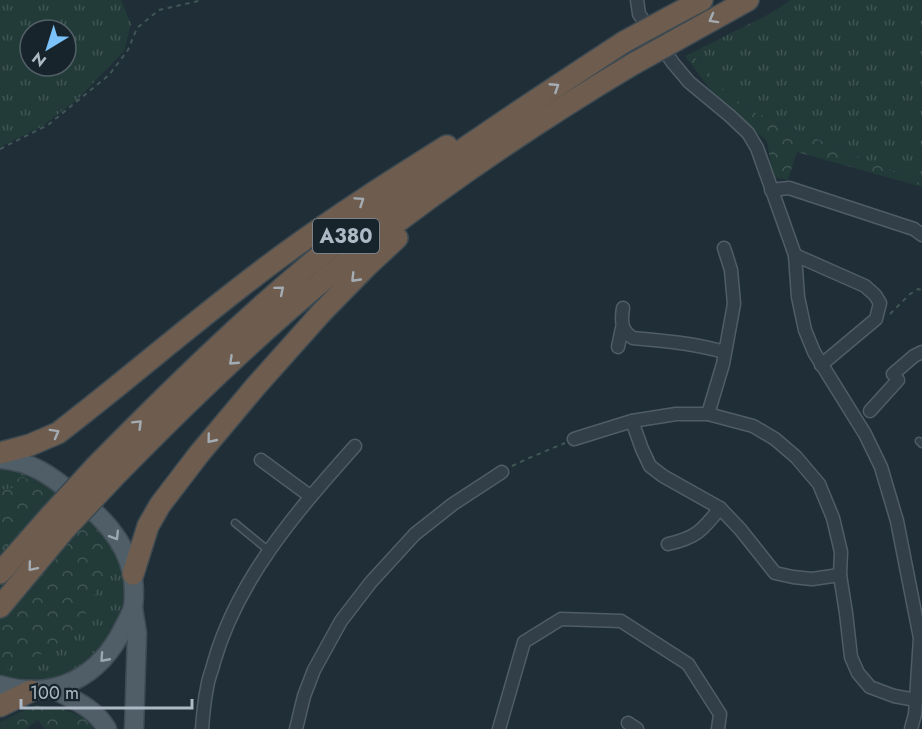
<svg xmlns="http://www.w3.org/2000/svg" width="922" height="729" font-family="Jost,sans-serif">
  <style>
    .grass { fill: url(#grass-tufts); fill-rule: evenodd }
    .forest { fill: url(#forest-crowns) }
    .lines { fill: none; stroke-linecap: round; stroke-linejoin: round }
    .lane-casing { stroke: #505d66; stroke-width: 9 }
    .street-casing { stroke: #505d66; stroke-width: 15 }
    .primary-casing { stroke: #3f4b54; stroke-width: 21 }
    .highway-casing { stroke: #3d4a52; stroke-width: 24 }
    .path { stroke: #415756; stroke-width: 2; stroke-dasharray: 4.5 4.5; stroke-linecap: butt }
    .lane { stroke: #333f48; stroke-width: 6 }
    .street { stroke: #333f48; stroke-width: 12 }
    .primary { stroke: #505e68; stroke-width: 18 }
    .highway { stroke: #6e5d4f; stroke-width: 21 }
    .highway-bridge-casing { stroke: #3d4a52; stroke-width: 24; stroke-linecap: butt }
    .highway-bridge { stroke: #6e5d4f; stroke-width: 21 }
    .oneway { stroke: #a4acb3 }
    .oneway2 { stroke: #9aa8b2 }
    .labels { text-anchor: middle; stroke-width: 4.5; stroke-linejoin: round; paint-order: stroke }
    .shield { fill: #18242c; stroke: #808d97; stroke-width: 1.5 }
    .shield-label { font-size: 20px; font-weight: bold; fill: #adbac5 }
  </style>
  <defs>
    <pattern id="grass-tufts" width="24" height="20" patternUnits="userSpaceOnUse" patternTransform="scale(1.5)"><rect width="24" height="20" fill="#223b38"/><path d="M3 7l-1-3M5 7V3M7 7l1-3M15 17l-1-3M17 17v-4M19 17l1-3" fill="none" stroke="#3f5553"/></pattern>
    <pattern id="forest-crowns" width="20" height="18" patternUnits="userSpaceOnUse" patternTransform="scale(1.5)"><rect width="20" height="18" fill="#223b38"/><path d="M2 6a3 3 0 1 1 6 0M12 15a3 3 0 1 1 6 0" fill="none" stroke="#3f5553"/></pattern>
  </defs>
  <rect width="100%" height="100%" fill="#1f2e37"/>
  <g class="grass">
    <path d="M0,0H121L131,24L124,51L78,99L41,127L0,147ZM30,30H66V66H30Z"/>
    <polygon points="791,0 922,0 922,184 749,110 723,89 691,53 771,13"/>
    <polygon points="0,466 37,476 91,517 116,550 125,580 125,592 119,621 102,651 67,676 37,683 0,677"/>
  </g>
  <g class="forest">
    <polygon points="691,53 723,89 749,110 922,184 922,187 797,152 788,180 773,177 767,141 718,100 685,56"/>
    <path d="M23,477L33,482L36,480L53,489L57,493L39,513L35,514L0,553V490C5,489 10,489 14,487C15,481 17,478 23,477Z"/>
    <path d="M86,523L103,536L108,543L103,558L107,568V576L99,580V585L81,623L75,631L61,640L54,647L42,654L34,656L29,661C11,661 12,665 2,678L0,677V624L65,544Z"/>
    <path d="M35,705C55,708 82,709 93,729H44L38,720L26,729H0V722Z"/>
  </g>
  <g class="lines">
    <g class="lane-casing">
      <g id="lane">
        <polyline points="919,441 922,444"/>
        <polyline points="235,523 269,551"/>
      </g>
    </g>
    <g class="street-casing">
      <g id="street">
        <polyline points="637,0 639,14 673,63 689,82 730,116 748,133 757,148 795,255 798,297 805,330 814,352 865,434 881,467 897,521 920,638 915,714 911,729"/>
        <polyline points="771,190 789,188 914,229 922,235"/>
        <polyline points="795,255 865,286 875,295 880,303 876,319 821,365"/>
        <path d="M623,308C621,321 621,331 633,338C664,341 694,343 724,352"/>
        <polyline points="618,347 622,328"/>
        <polyline points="870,411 898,380 893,374 914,356 922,352"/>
        <polyline points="708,414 723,364 734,304 731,270 724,248"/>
        <polyline points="632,421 642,449 650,466 663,476 720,508 740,529 775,573 793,577 812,579 840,575"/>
        <polyline points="574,439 632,421 676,414 708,414 753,426 775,439 796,457 819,484 833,518 841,552 840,575 846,613 851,657 858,673 870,687 894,696 916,700"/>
        <polyline points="261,460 310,496"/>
        <path d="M668,544C696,538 703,530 720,508"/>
        <polyline points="628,723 637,729"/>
        <path d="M202,729C203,715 204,702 207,688C208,679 212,671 214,662C238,578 298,510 355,446"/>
        <polyline points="296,729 304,696 314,670 341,621 371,582 415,534 453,504 502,472"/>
        <polyline points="499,729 524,642 561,619 621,621 688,664 720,714 718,729"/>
      </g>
    </g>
    <g class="primary-casing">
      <g id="primary">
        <path d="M0,459C32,462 49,474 73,494C99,514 125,539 132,573C134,581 135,603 132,610C130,616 127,621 124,627C100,677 55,701 0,685"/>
        <polyline points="133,608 137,633 134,729"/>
        <path d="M53,689C74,700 95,708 107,729"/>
      </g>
    </g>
    <g class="highway-casing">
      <g id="highway">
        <polyline points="670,17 702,0"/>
        <polyline points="678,39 748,0"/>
        <path d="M0,453L30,445L58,433C135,374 208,309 287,252C339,214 393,180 447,146"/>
        <path d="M97,465C170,391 245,317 326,251C421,175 523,108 624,42"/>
        <path d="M113,478C180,409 250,341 325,279C421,200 526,128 633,64"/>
        <polyline points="0,573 50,516"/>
        <polyline points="133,574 148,526 160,505 199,454 256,386 322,312 367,266 397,238"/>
        <polyline points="0,607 65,529"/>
        <polyline points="0,706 31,691"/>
      </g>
    </g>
    <g class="path">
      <polyline points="0,149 48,125 109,75 128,50 137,28 159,10 203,0"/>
      <polyline points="890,314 910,294 918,289 922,290"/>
      <polyline points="512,466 529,458 565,443"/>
    </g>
    <use href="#lane" class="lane"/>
    <use href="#street" class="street"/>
    <use href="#primary" class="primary"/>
    <use href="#highway" class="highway"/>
    <g class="highway-bridge-casing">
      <g id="highway-bridge">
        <polyline points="624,42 670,17"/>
        <polyline points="633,64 678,39"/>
        <polyline points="50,516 97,465"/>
        <polyline points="65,529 113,478"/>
      </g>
    </g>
    <use href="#highway-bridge" class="highway-bridge"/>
  </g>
  <defs><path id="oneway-chevron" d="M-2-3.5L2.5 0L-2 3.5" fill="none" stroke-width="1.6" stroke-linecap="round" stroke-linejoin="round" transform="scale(1.5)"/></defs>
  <g class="oneway">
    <use href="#oneway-chevron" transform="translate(713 19) rotate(151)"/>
    <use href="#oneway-chevron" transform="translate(555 87) rotate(-33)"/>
    <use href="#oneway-chevron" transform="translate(360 201) rotate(-34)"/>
    <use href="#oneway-chevron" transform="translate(355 278) rotate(134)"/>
    <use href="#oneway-chevron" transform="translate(280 290) rotate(-40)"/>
    <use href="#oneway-chevron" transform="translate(233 361) rotate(137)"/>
    <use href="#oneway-chevron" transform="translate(138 424) rotate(-45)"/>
    <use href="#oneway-chevron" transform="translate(55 433) rotate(-29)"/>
    <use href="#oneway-chevron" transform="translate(211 439) rotate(129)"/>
    <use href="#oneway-chevron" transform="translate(32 567) rotate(130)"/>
  </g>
  <g class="oneway2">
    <use href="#oneway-chevron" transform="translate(115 536) rotate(58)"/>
    <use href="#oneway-chevron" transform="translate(104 658) rotate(132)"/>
  </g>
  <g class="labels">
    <rect class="shield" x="313" y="219" width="66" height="34" rx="4.5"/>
    <g class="shield-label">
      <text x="346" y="243">A380</text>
    </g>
  </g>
  <g transform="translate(48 48) rotate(218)"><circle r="28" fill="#18242c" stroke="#546069" stroke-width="1.5"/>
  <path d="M0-4.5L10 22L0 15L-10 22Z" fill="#7cc2fb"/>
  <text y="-9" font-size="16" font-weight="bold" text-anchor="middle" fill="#adbac5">N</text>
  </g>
  <path d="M21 699v9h171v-9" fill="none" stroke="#adbac5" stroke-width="3"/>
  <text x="30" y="699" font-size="18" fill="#adbac5" stroke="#18242c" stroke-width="4.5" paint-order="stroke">100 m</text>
</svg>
